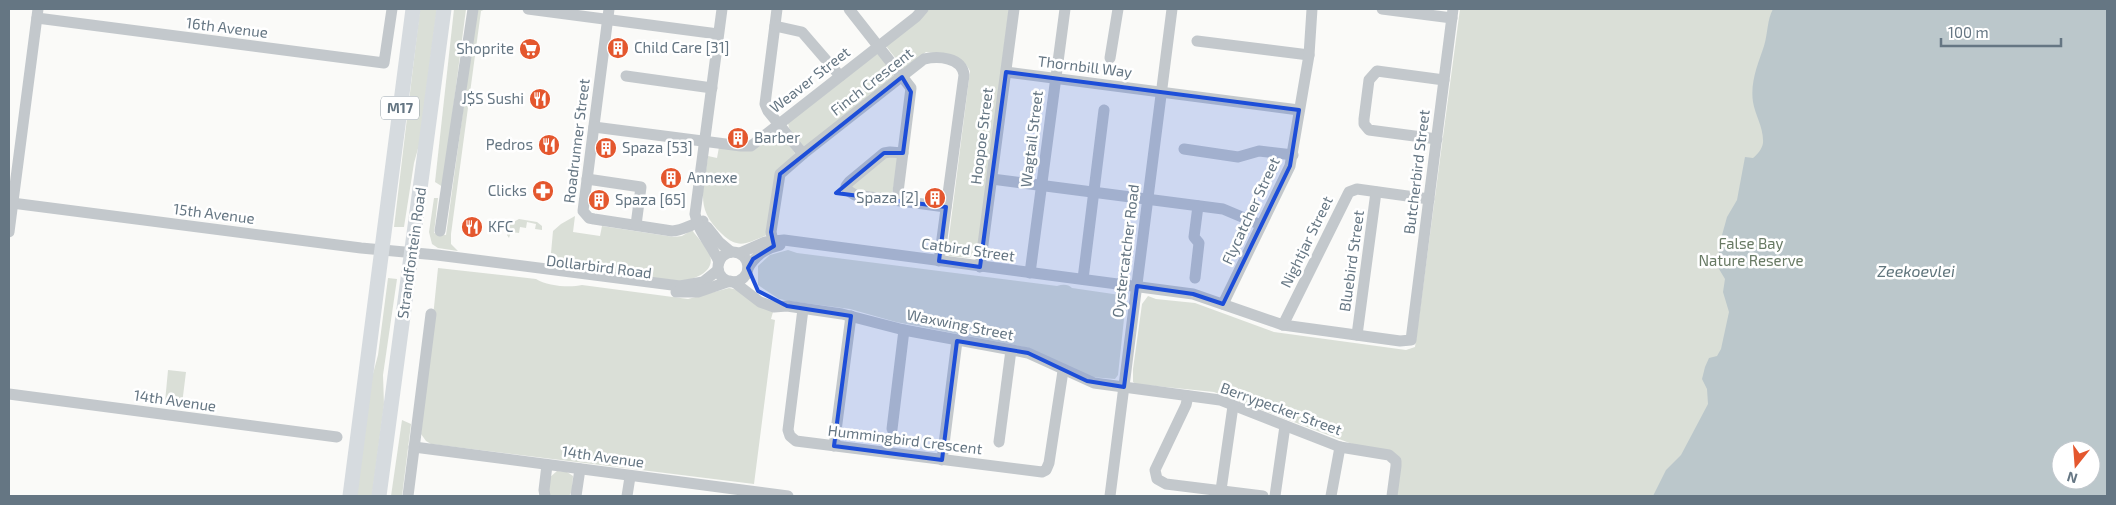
<svg xmlns="http://www.w3.org/2000/svg" width="2116" height="505" font-family="'Exo 2',sans-serif">
  <style>
    .green { fill: #dadfd7; fill-rule: evenodd }
    .water { fill: #bbc7cb; fill-rule: evenodd }
    .lines { fill: none; stroke-linecap: round; stroke-linejoin: round }
    .minor { stroke: #c3c8cc; stroke-width: 11 }
    .major { stroke: #d6dbdf; stroke-width: 15 }
    .marked { fill: #1d4ed8; fill-opacity: 0.2; stroke: #1d4ed8; stroke-width: 4; stroke-linejoin: round }
    .labels { text-anchor: middle; stroke-width: 5; stroke-linejoin: round; paint-order: stroke }
    .shield { fill: #fff; stroke: #939fa8; stroke-width: 1 }
    .shield-label { font-size: 14px; font-weight: bold; fill: #657683 }
    .street-label { font-size: 15px; fill: #657683; stroke: #fff }
    .poi-label { font-size: 15px; fill: #657683; stroke: #fff; text-anchor: start }
    .park-label { font-size: 15px; fill: #687a64; stroke: #fff }
    .water-label { font-size: 16px; font-style: italic; fill: #60757c; stroke: #fff }
  </style>
  <rect width="100%" height="100%" fill="#fafaf8"/>
  <g class="green">
    <polygon points="420,9 437,9 419,145 414,163 404,227 394,227"/>
    <polygon points="454,9 466,9 443,187 435,182"/>
    <polygon points="477,9 486,9 481,11 451,234 451,244 458,251 438,248 432,244 429,232 434,198 438,198 434,233 446,235"/>
    <path d="M927,9H1009L978,251L969,258L949,256L947,252L970,71C961,52 945,55 926,52L904,69L886,46Z"/>
    <path d="M1460,9H2107V496H1395L1400,462L1214,392L1136,384L1133,382V369L1142,304L1148,296L1156,299L1195,303L1274,332L1406,350L1415,347ZM2061,450H2091V480H2061Z"/>
    <polygon points="879,52 896,76 804,149 789,128 788,123"/>
    <path d="M776,132H780L795,153L794,157L776,171L767,235C747,243 739,250 722,234C694,208 704,190 708,156L717,158L719,147L748,151Z"/>
    <polygon points="894,155 899,159 892,194 852,190 851,185 887,156"/>
    <path d="M575,216L573,232L600,236L602,226L674,237L682,236L692,230C697,237 705,245 709,253C718,272 692,280 679,282L561,265L554,261L551,253L553,231L561,224Z"/>
    <polygon points="519,219 537,222 542,226 542,230 535,229 536,224 527,222 526,228 520,227 519,233 511,232 509,238 507,235 510,224"/>
    <path d="M788,250L797,253L1057,286C1063,284 1068,284 1072,288L1120,295L1123,293L1126,300L1118,375L1115,379L1091,377L1029,348L896,322L850,309L789,301L779,299L758,285V266L770,255Z"/>
    <path d="M438,268L536,279C547,286 570,288 582,285L688,299L729,288L738,290L773,312L771,319L775,320L754,484L431,444L426,441L421,434Z"/>
    <polygon points="388,278 397,279 383,375 384,405 372,496 356,496 370,385 378,355"/>
    <polygon points="168,370 186,372 182,404 165,402"/>
    <polygon points="402,420 411,424 402,496 391,496"/>
    <polygon points="557,471 567,472 573,476 572,491 569,496 550,496 548,492 549,478"/>
  </g>
  <path class="water" d="M1773,9H2107V496H1653L1666,470L1681,455L1708,404L1707,389L1702,379L1705,367L1709,358L1717,356L1721,349L1729,312L1723,292L1725,279L1719,269V246L1727,217L1737,200L1745,157L1753,158C1758,154 1762,149 1763,143C1764,128 1755,115 1753,102C1750,82 1758,64 1764,46C1768,33 1767,20 1773,9ZM2061,450H2091V480H2061Z"/>
  <g class="lines">
    <g class="minor">
      <polyline points="528,9 718,34"/>
      <path d="M609,9L583,211L589,218L594,219L672,231C682,231 692,224 703,221"/>
      <polyline points="777,9 765,104 768,111 803,154"/>
      <polyline points="849,9 911,88 897,200"/>
      <polyline points="1382,9 1452,18"/>
      <polyline points="37,18 384,63 392,9"/>
      <polyline points="775,26 802,32 840,76"/>
      <polyline points="1197,41 1309,55"/>
      <polyline points="1110,58 1118,9"/>
      <polyline points="1006,72 1299,110"/>
      <polyline points="626,76 712,88"/>
      <polyline points="594,127 741,146 751,146 916,17 923,9"/>
      <polyline points="1437,139 1369,130 1364,124 1364,119 1369,80 1377,71 1444,80"/>
      <polyline points="1184,149 1238,157 1259,151 1293,155"/>
      <polyline points="903,153 890,152 884,153 849,182 846,186 847,190 855,195 946,207"/>
      <polyline points="587,179 641,187 636,225"/>
      <polyline points="992,179 1223,209 1261,225"/>
      <polyline points="12,203 361,248 437,255 680,286 703,282 718,270"/>
      <polyline points="707,227 719,242 731,252"/>
      <polyline points="440,231 473,9"/>
      <polyline points="9,232 38,9"/>
      <path d="M774,246L771,232L780,174L803,154L924,59C938,56 962,57 964,75L939,261"/>
      <circle cx="733" cy="267" r="15"/>
      <polyline points="740,253 765,242 784,240 1193,294 1283,325 1400,341 1411,340 1453,9"/>
      <path d="M719,262C712,245 698,232 695,214L722,9"/>
      <polyline points="980,267 1014,9"/>
      <path d="M748,268C755,256 766,248 780,245"/>
      <polyline points="1030,273 1065,9"/>
      <polyline points="1195,278 1199,243 1194,237 1198,206"/>
      <polyline points="1083,279 1104,110"/>
      <polyline points="734,282 760,302 774,307 787,306 842,314 904,330 1028,353 1094,383 1220,400 1340,447 1389,455 1396,461 1396,466 1392,496"/>
      <polyline points="676,292 698,292 730,281"/>
      <polyline points="1223,304 1290,166 1309,55 1312,9"/>
      <polyline points="803,309 788,430 790,436 796,441 1042,472 1046,470 1049,463 1063,371"/>
      <polyline points="1283,325 1349,192 1357,189 1429,199"/>
      <polyline points="1357,335 1376,192"/>
      <polyline points="9,394 337,437"/>
      <polyline points="1188,396 1186,405 1155,470 1157,479 1166,484 1263,496"/>
      <polyline points="892,429 904,330"/>
      <polyline points="999,442 1011,350"/>
      <polyline points="834,446 851,316"/>
      <polyline points="414,447 788,496"/>
      <polyline points="942,460 957,341"/>
      <polyline points="1221,490 1233,406"/>
      <polyline points="408,496 431,314"/>
      <polyline points="545,496 544,490 547,465"/>
      <polyline points="576,496 580,469"/>
      <polyline points="627,496 630,477"/>
      <polyline points="1110,496 1172,9"/>
      <polyline points="1275,496 1285,426"/>
      <polyline points="1331,496 1340,447"/>
    </g>
    <g class="major">
      <polyline points="350,496 413,9"/>
      <polyline points="379,496 444,9"/>
    </g>
  </g>
  <path class="marked" d="M1006,72L1299,110L1290,166L1223,304L1193,294L1137,286L1124,387L1087,381L1028,353L957,341L942,460L834,446L851,316L787,306L758,291L748,268L753,259L774,246L771,232L780,174L902,77L911,92L903,153H884L836,193L946,207L939,261L980,267Z"/>
  <defs>
    <g id="building-disc" transform="scale(1.125)"><circle r="9.5" fill="#e4572e" stroke="#fff"/><path d="M-4-6H4V6H1V3H-1V6H-4ZM-2.5-4.3h1.7v1.8h-1.7ZM.8-4.3h1.7v1.8H.8ZM-2.5-1h1.7V.8h-1.7ZM.8-1h1.7V.8H.8Z" fill="#fff"/></g>
    <g id="supermarket-disc" transform="scale(1.125)"><circle r="9.5" fill="#e4572e" stroke="#fff"/><path d="M-6-5.5h2.5l.6 2H6L4.5 2H-2.5L-4.4-4H-6ZM-1.5 3.2a1.3 1.3 0 1 0 .1 0ZM3 3.2a1.3 1.3 0 1 0 .1 0Z" fill="#fff"/></g>
    <g id="restaurant-disc" transform="scale(1.125)"><circle r="9.5" fill="#e4572e" stroke="#fff"/><path d="M-5-6h1v4h1v-4h1v4h1v-4h1v5L-1.5 .5V6h-2V.5L-5-1ZM5-6V6H3V1.5H1.5Q1.5-4 5-6Z" fill="#fff"/></g>
    <g id="pharmacy-disc" transform="scale(1.125)"><circle r="9.5" fill="#e4572e" stroke="#fff"/><path d="M-2-6h4v4h4v4h-4v4h-4v-4h-4v-4h4Z" fill="#fff"/></g>
  </defs>
  <g fill-rule="evenodd">
    <use href="#building-disc" x="618" y="48"/>
    <use href="#supermarket-disc" x="530" y="49"/>
    <use href="#restaurant-disc" x="540" y="99"/>
    <use href="#building-disc" x="738" y="138"/>
    <use href="#restaurant-disc" x="549" y="145"/>
    <use href="#building-disc" x="606" y="148"/>
    <use href="#building-disc" x="671" y="178"/>
    <use href="#pharmacy-disc" x="543" y="191"/>
    <use href="#building-disc" x="935" y="198"/>
    <use href="#building-disc" x="599" y="200"/>
    <use href="#restaurant-disc" x="472" y="227"/>
  </g>
  <g class="labels">
    <rect class="shield" x="381" y="96.5" width="38" height="23" rx="4"/>
    <g class="shield-label">
      <text x="400" y="113">M17</text>
    </g>
    <g class="street-label">
      <text transform="translate(227 28) rotate(7)" y="5">16th Avenue</text>
      <text transform="translate(1085 67) rotate(7)" y="5">Thornbill Way</text>
      <text transform="translate(810 80) rotate(-38)" y="5">Weaver Street</text>
      <text transform="translate(872 82) rotate(-38)" y="5">Finch Crescent</text>
      <text transform="translate(982 136) rotate(-83)" y="5">Hoopoe Street</text>
      <text transform="translate(1032 139) rotate(-83)" y="5">Wagtail Street</text>
      <text transform="translate(577 141) rotate(-83)" y="5">Roadrunner Street</text>
      <text transform="translate(1417 172) rotate(-83)" y="5">Butcherbird Street</text>
      <text transform="translate(1251 211) rotate(-65)" y="5">Flycatcher Street</text>
      <text transform="translate(214 214) rotate(7)" y="5">15th Avenue</text>
      <text transform="translate(1307 242) rotate(-64)" y="5">Nightjar Street</text>
      <text transform="translate(968 250) rotate(8)" y="5">Catbird Street</text>
      <text transform="translate(1126 251) rotate(-83)" y="5">Oystercatcher Road</text>
      <text transform="translate(412 253) rotate(-82)" y="5">Strandfontein Road</text>
      <text transform="translate(1352 261) rotate(-82)" y="5">Bluebird Street</text>
      <text transform="translate(599 267) rotate(7)" y="5">Dollarbird Road</text>
      <text transform="translate(960 325) rotate(11)" y="5">Waxwing Street</text>
      <text transform="translate(175 401) rotate(8)" y="5">14th Avenue</text>
      <text transform="translate(1281 409) rotate(20)" y="5">Berrypecker Street</text>
      <text transform="translate(905 440) rotate(7)" y="5">Hummingbird Crescent</text>
      <text transform="translate(603 457) rotate(8)" y="5">14th Avenue</text>
    </g>
    <g class="poi-label">
      <text x="634" y="53">Child Care [31]</text>
      <text x="514" y="54" text-anchor="end">Shoprite</text>
      <text x="524" y="104" text-anchor="end">J$S Sushi</text>
      <text x="754" y="143">Barber</text>
      <text x="533" y="150" text-anchor="end">Pedros</text>
      <text x="622" y="153">Spaza [53]</text>
      <text x="687" y="183">Annexe</text>
      <text x="527" y="196" text-anchor="end">Clicks</text>
      <text x="919" y="203" text-anchor="end">Spaza [2]</text>
      <text x="615" y="205">Spaza [65]</text>
      <text x="488" y="232">KFC</text>
    </g>
    <g class="park-label">
      <text x="1751" y="249">False Bay<tspan x="1751" dy="17">Nature Reserve</tspan></text>
    </g>
    <g class="water-label">
      <text x="1916" y="277">Zeekoevlei</text>
    </g>
  </g>
  <rect width="2116" height="505" fill="none" stroke="#657683" stroke-width="20"/>
  <g transform="translate(2076 465) rotate(197)"><circle r="24" fill="#ffffff" stroke="#c1c8cd"/>
  <path d="M0-4L9 19L0 12L-9 19Z" fill="#e4572e"/>
  <text y="-8" font-size="14" font-weight="bold" text-anchor="middle" fill="#657683">N</text>
  </g>
  <path d="M1941 38v8h120v-8" fill="none" stroke="#657683" stroke-width="2.5"/>
  <text x="1948" y="38" font-size="15" fill="#657683" stroke="#ffffff" stroke-width="4" paint-order="stroke">100 m</text>
</svg>
